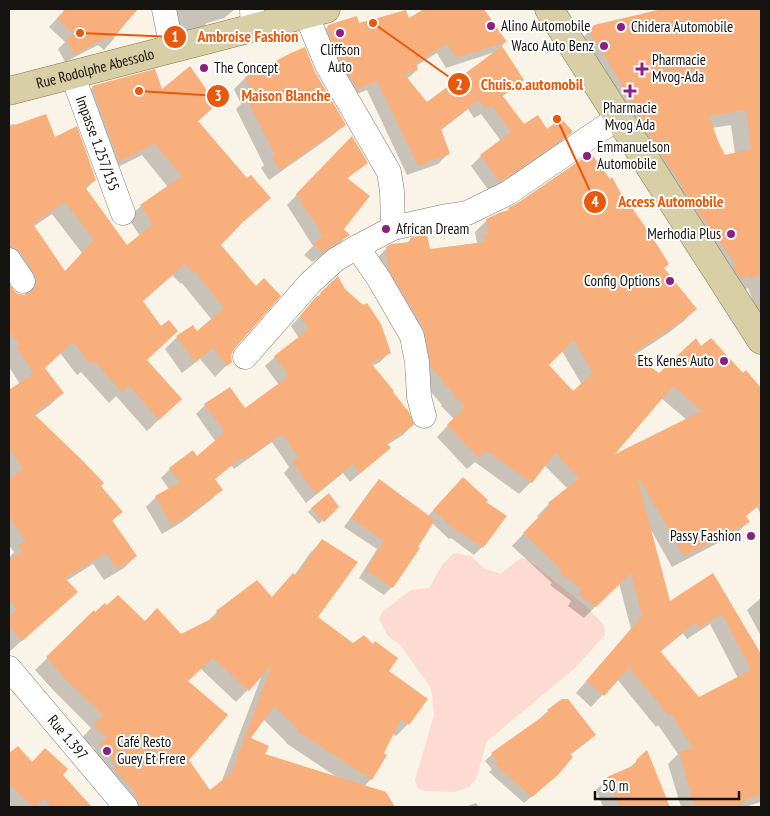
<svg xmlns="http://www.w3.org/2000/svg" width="770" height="816" font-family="'PT Sans Narrow',sans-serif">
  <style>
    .green { fill: #fddbd2 }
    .shadow { fill: #0003; fill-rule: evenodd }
    .building { fill: #f8af7b; fill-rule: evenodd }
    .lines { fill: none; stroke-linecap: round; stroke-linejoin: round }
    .minor-casing { stroke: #837c73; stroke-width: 25 }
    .major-casing { stroke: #83784a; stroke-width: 29 }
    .minor { stroke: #fff; stroke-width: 24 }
    .major { stroke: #d8cfa6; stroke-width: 28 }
    .poi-dot { fill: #8c1f83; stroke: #fff; stroke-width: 2 }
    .labels { text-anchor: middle; stroke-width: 4; stroke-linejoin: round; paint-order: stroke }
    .poi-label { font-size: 15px; fill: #15130f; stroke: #fff; text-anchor: start }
    .street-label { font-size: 15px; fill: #15130f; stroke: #fff }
    .leader { fill: none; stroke: #e8590c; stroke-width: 2 }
    .callout-dot { fill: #e8590c; stroke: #fff; stroke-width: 2 }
    .mark-label { font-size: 15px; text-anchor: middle; font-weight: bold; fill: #fff }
    .callout-label { font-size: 16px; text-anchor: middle; font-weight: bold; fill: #e8590c; stroke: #fff; stroke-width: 4; stroke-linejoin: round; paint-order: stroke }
  </style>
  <rect width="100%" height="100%" fill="#faf3e8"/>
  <polygon class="green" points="454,553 471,556 484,568 500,574 521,558 528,560 586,606 604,625 605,635 574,669 487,741 476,779 469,787 455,792 426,791 418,789 415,780 434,715 431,688 400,645 388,636 379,620 382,612 411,590 429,588 442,565"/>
  <g class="shadow">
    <polygon points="62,9 136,9 112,41 104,50 98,45 65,62 58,49 65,42 49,27 64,11"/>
    <polygon points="163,9 235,9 224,18 207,23 199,31 179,37"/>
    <path d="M426,9H483L505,42L501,47L522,80L512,90L501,97L524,126L547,131L571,132L561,142L489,191L471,166L481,156L501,141L481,114L474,118L468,109L440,131L448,154L438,164L407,175L367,90L346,98L318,37L328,26L408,20ZM495,52L427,104L407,79L417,70L416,66L437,53L446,68Z"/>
    <path d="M668,9H761V322L748,288L734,293L579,42L594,26ZM731,125L735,154L724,156L712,128Z"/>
    <polygon points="292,54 314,72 344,124 333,135 269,180 261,168 264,165 236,109 241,104 234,89 245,78"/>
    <path d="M93,87L162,92L214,106L197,122L232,232L220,245L234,347L230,355L231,361L215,377L200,359L182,373L165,349L177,337L192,327L196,333L212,320L182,283L181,284L172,275L142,302L146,360L168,411L147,431L116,396L109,403L81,372L77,375L60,353L44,368L62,393L50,405L35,416L99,486L121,512L111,522L136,556L124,568L104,580L93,564L66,581L76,592L64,604L9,652V558L14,552L9,545V481L11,480L9,477V392L20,384L9,367V287L17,295L25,296V294L23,286L9,265V125L15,124V126L54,139L95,180L85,190L126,246L140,236L128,218L141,206L168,187L142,155L106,173L80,99ZM52,214L82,253L65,273L33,227Z"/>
    <polygon points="352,138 366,162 347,179 342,230 348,235 338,245 312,262 304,255 313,246 287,205"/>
    <path d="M516,205L663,269L695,309L684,321L667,334L633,356L659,375L701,348L743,375L746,372L761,390V515L757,507L745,517L748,522L737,533L672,567L651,530L669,603L712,575L760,654L761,653V802L745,807H681L668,764L678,754L658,725L656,727L617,679L591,707L576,693L631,629L619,583L584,618L568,606L571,601L550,585L552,583L512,546L539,517L537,516L549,504L568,489L544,465L531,482L519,494L475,462L467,469L437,437L454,419L441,406L442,405L420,379L375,260L387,248L407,243L411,239L429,250L477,243L475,232L487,220L506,212ZM562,351L582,385L573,393L548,365ZM661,398L687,420L610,457ZM710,624L738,678L698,699L659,653L683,633L687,639Z"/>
    <polygon points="344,290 390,352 380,362 372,366 412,425 403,435 387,445 380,457 350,482 343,473 306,503 284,473 289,467 272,442 234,469 231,465 214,480 221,489 212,499 182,522 162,534 146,507 156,497 169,489 161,478 170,469 197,458 216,442 196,414 205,405 245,409 279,385 265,366 275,357 299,338 291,326 321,294"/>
    <polygon points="380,480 428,516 455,487 482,547 474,555 451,538 449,539 432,523 392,587 384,595 359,578 377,549 344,527 372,488"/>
    <polygon points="337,506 319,524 308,512 312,508"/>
    <path d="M322,541L316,618L387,671L408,724L396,736L392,733L382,753L386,755L371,779L364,787L386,793L394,807H122L87,757L95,749L82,738L91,728L55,692L35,670L94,612L144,623L181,635L206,623L217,612L257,582L271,598L294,576L310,553ZM201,669L236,702L262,675L221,783L210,791L187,760V681ZM263,719L286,742V743L338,778L264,755L249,739Z"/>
    <polygon points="761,598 761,636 747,610"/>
    <polygon points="548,711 594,735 587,742 570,755 535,794 524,803 489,772 492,769 485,761 492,754 542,719 541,717"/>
    <polygon points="17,747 32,763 61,775 90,807 9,807 9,755"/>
    <polygon points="647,752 669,807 603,807 596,790 608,778 628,769"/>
    <polygon points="476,803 479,807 465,807"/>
  </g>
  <g class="building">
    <polygon points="66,9 138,9 111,40 107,37 74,55 66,39 74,34 57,18"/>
    <polygon points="424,9 484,9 507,42 456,58 447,44 416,63 418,70 404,74 427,102 502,46 524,80 502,95 524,124 538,115 547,129 561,118 573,132 500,182 480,155 511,132 491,105 485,109 479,100 441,129 450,154 418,166 377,81 357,89 339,59 330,37 328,25 357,16 359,23 406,10 409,18"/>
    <path d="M662,9H761V274L750,279L748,275L741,279L733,268L736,264L695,208L682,188L683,187L658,149L605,56L591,36V30L594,25ZM746,110L751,149L725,155L718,141L709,116Z"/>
    <polygon points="305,47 315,72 346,125 280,170 271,156 275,154 246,97 252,94 245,77 291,53"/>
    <path d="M190,66L211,96L215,106L198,121L247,178L251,175L271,198L242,223L221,245L256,286L264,278L281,296L235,348L231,355L232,362L227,366L213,348L195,362L176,336L193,325L197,331L224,308L195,272L194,273L185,264L143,301L161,326L169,320L178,331L147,360L182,399L159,420L129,385L122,392L94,361L90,364L73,342L45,368L64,393L34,414L83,461L104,483L101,486L123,512L112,520L137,556L117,569L106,553L65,578L78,592L22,641L9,626V616L17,610L9,599V561L22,551L18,546L26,541L9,517V480L23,468L9,448V390L34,373L16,348L20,345L9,331V284L16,293L24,295L31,292L35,287L37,281L34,273L20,252L16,248L9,246V127L46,114L55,137L77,126L96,180L85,187L127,245L153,224L140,205L182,176L155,144L119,162L92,86L155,69L162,89ZM65,202L94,240L65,271L33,224Z"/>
    <polygon points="352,136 368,163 347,178 370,196 344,229 350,235 328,248 323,253 313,244 323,236 296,194"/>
    <path d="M591,153L610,179L612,177L629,208L631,206L656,243L669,264L664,268L697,309L680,322L632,354L659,373L696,338L701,346L711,338L743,373L746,370L761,388V503L746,516L750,522L684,556L640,480H638L670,601L713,573L761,654V795L744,800L745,803L731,807H695L679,752L693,748L671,714L669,716L629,668L604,696L586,681L642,616L631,573L596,607L578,594L582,589L560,573L562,570L523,533L550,505L548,503L579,478L555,453L532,483L487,451L479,458L447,425L465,406L452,394L453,393L431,367L424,329L389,270L386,247L391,244L411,242L410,238L427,234L430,249L485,242L483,235L488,234L486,219L501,212L509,210L508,208L516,204ZM574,340L593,373L573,391L549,365ZM673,386L702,411L615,454ZM722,614L751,670L699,697L660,651L695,623L699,628Z"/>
    <polygon points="338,276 345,289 363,305 367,303 381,324 391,353 371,363 394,391 393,392 409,412 414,425 387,443 391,448 360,473 353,464 316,494 292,462 299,457 282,434 244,460 242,457 215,479 223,490 193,512 172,525 155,496 180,482 169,468 193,450 197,456 225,432 204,404 230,387 245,408 289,376 274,356 309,329 300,316 315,298 321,294 320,293"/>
    <polygon points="463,477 488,500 486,502 507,516 483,548 459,531 458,532 433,510"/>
    <polygon points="379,479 435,520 418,547 420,548 393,588 366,570 384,541 351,518"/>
    <polygon points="329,493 339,507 324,522 311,508"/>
    <path d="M322,539L358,562L318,617L353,643L364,635L373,644L375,641L398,658L389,671L428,699L409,725L401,719L384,753L387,755L372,780L297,731L298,729L274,706L251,738L269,746L265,754L386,792L395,807H143L133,793L135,792L113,768L116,765L99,744L107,737L93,726L103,715L67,681L46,657L94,610L95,612L105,603L107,605L118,595L145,621L157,608L181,634L219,615L216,611L257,580L272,597L293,573L296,576ZM213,658L249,691L272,665L231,773L210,790L189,760L228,715L188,681Z"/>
    <polygon points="562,699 568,699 596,735 570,754 573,757 558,775 532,797 495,764 498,761 491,753 549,712 547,710"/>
    <polygon points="18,746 32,762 45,748 68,769 63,775 92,807 52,807 44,798 36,807 33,807 9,784 9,753"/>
    <polygon points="647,750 670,807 620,807 607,777 637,764 636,760"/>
  </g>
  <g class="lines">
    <g class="minor-casing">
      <g id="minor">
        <polyline points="164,9 172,49"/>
        <polyline points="252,9 253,28"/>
        <polyline points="306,14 327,65 389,172 392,191 393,228"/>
        <path id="s1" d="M72,74L123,213"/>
        <polyline points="357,247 379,279 412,336 417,362 419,397 424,416"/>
        <polyline points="9,260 23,281"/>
        <polyline points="245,357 310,283 335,260 357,247 393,228 447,216 467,213 508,193 619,117"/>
        <path id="s2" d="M9,668L126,807"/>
      </g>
    </g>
    <g class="major-casing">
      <g id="major">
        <polyline points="549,9 761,340"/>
        <path id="s3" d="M9,91L326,9"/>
      </g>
    </g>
    <use href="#minor" class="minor"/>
    <use href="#major" class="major"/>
  </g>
  <g class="poi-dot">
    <circle cx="491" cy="26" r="5"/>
    <circle cx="621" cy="27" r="5"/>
    <circle cx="340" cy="33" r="5"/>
    <circle cx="604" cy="46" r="5"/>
    <circle cx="204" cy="68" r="5"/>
    <path d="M639.5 61.5h5v5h5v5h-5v5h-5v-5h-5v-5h5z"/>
    <path d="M627.5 83.5h5v5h5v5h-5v5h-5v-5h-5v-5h5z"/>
    <circle cx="587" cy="156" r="5"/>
    <circle cx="386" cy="229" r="5"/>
    <circle cx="731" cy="234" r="5"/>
    <circle cx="670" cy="281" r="5"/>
    <circle cx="724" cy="361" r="5"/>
    <circle cx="751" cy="536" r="5"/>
    <circle cx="107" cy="751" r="5"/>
  </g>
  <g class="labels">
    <g class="poi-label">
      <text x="501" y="31">Alino Automobile</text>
      <text x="631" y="32">Chidera Automobile</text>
      <text x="594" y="51" text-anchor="end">Waco Auto Benz</text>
      <text x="340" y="55" text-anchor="middle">Cliffson<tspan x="340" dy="17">Auto</tspan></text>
      <text x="652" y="65">Pharmacie<tspan x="652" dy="17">Mvog-Ada</tspan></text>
      <text x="214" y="73">The Concept</text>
      <text x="630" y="113" text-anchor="middle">Pharmacie<tspan x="630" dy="17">Mvog Ada</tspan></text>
      <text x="597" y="152">Emmanuelson<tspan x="597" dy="17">Automobile</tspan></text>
      <text x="396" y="234">African Dream</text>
      <text x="721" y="239" text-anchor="end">Merhodia Plus</text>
      <text x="660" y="286" text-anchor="end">Config Options</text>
      <text x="714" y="366" text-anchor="end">Ets Kenes Auto</text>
      <text x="741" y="541" text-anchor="end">Passy Fashion</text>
      <text x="117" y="747">Café Resto<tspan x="117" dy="17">Guey Et Frere</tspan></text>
    </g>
    <g class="street-label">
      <text dy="5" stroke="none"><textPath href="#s3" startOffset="89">Rue Rodolphe Abessolo</textPath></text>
      <text dy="5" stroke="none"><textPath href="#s1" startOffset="74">Impasse 1.257/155</textPath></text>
      <text dy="5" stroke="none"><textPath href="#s2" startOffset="91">Rue 1.397</textPath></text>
    </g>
  </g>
  <path class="leader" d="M80 33L175 37M373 23L459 84M139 91L218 96M557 119L595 202"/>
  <g class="callout-dot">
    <circle cx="80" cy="33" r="5"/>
    <circle cx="373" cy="23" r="5"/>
    <circle cx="139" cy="91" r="5"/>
    <circle cx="557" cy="119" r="5"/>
    <circle cx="175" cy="37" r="12"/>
    <circle cx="459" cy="84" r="12"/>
    <circle cx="218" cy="96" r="12"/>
    <circle cx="595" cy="202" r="12"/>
  </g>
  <g class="mark-label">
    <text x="175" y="42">1</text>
    <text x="459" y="90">2</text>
    <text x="218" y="101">3</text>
    <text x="595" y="207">4</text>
  </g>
  <g class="callout-label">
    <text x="248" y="42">Ambroise Fashion</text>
    <text x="532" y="90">Chuis.o.automobil</text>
    <text x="286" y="101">Maison Blanche</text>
    <text x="671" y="207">Access Automobile</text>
  </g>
  <rect width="770" height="816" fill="none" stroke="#15130f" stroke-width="20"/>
  <path d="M595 791v8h144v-8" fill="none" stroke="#15130f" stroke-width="2.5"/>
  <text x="602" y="791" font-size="15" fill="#15130f" stroke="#ffffff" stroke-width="4" paint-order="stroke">50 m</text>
</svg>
